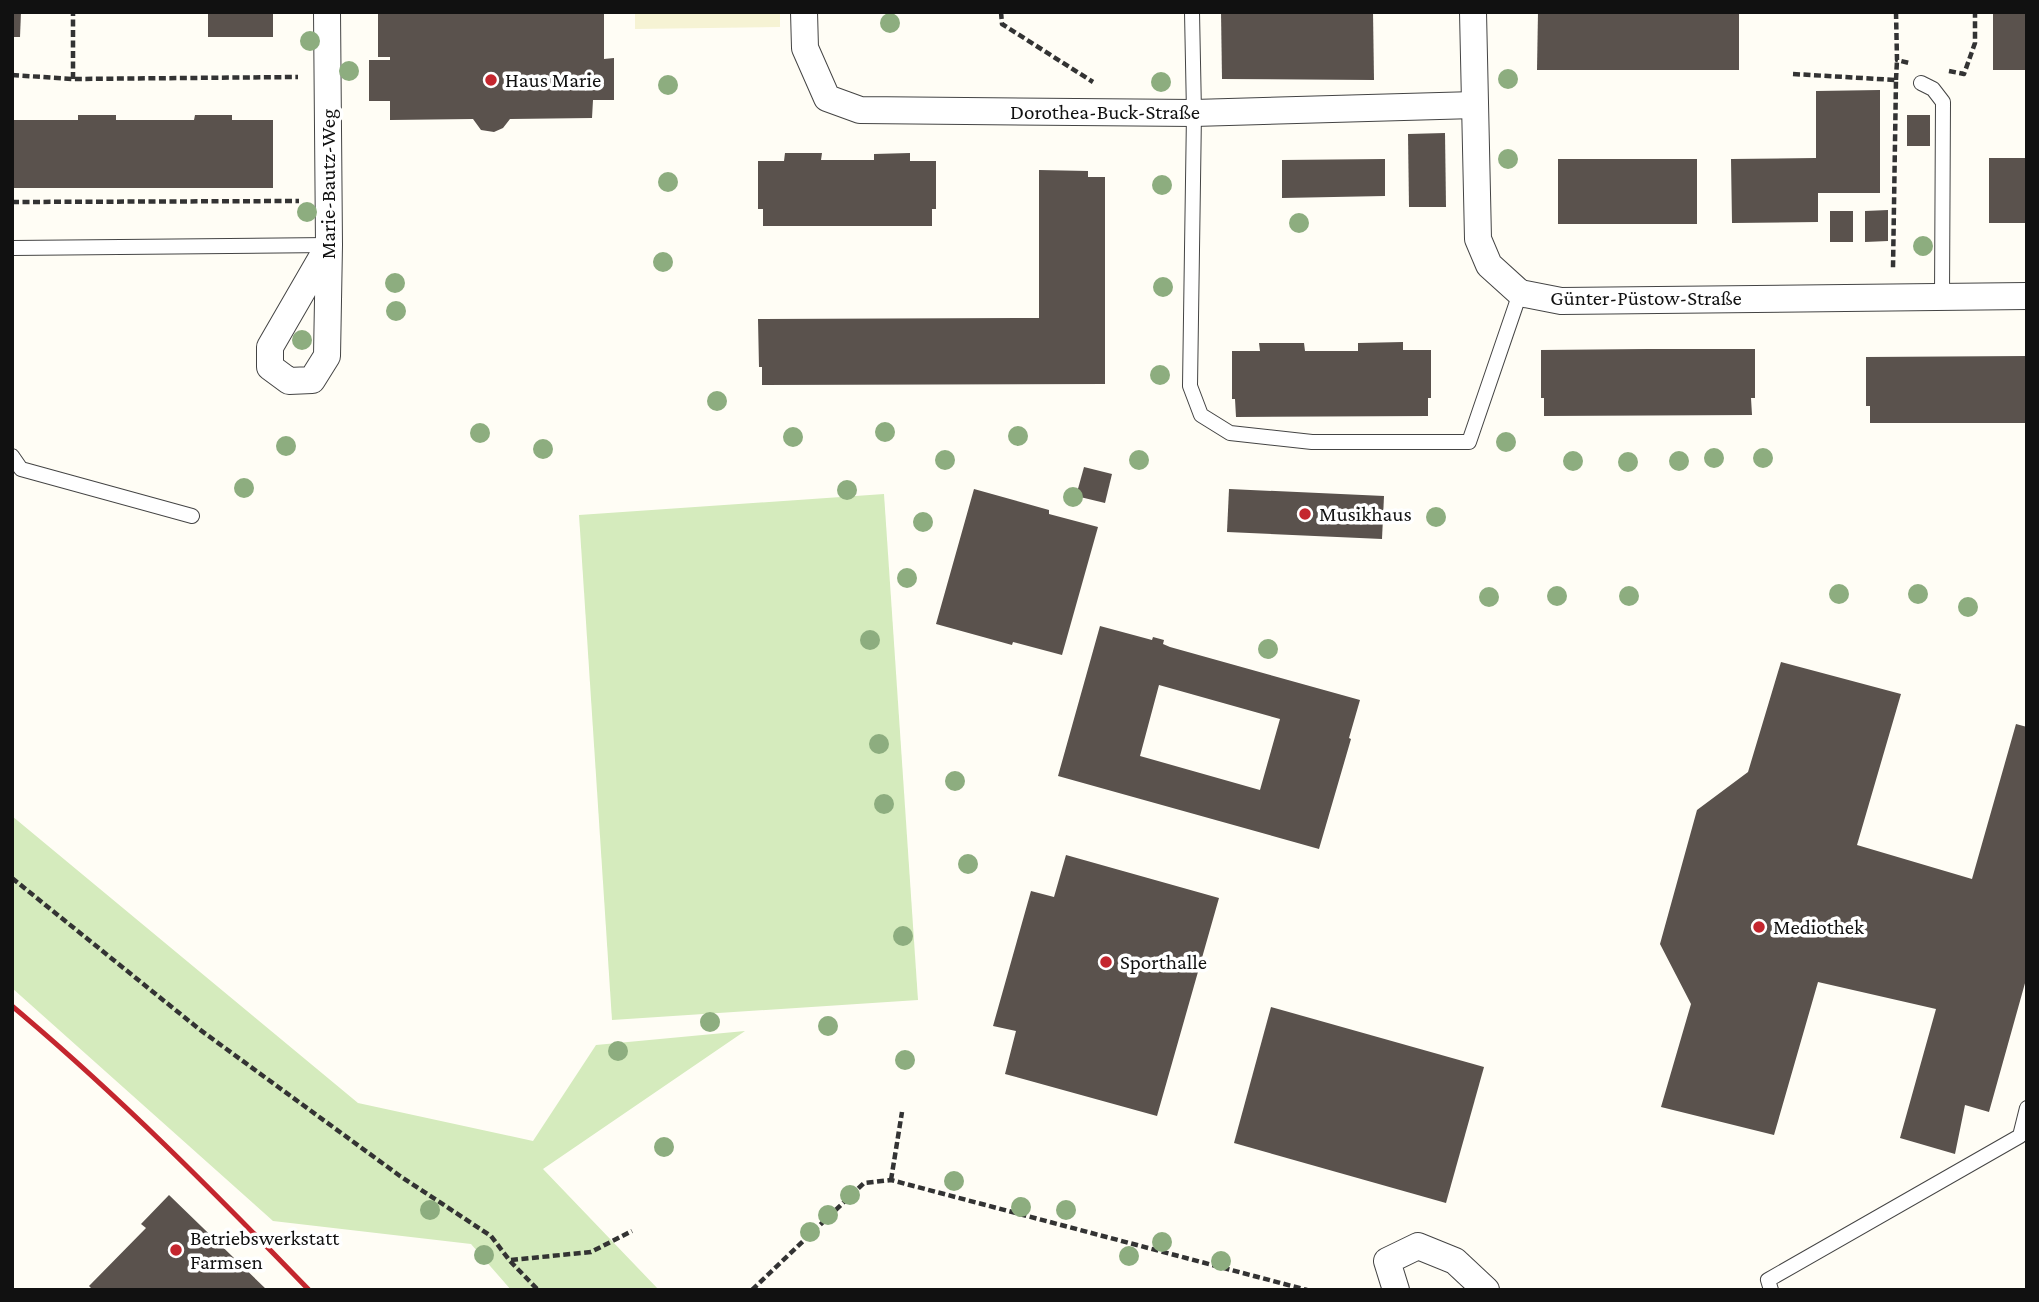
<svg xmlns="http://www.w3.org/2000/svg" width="2039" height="1302" font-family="'Crimson Pro',serif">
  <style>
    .farmland { fill: #f6f3d4 }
    .green { fill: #d5ebbd }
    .building { fill: #5a524d; fill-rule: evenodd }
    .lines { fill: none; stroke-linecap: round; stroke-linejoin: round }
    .service-casing { stroke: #444; stroke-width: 16 }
    .minor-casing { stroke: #444; stroke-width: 28 }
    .path { stroke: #333; stroke-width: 4.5; stroke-dasharray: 7 3.5; stroke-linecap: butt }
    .service { stroke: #fff; stroke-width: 14 }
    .minor { stroke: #fff; stroke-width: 26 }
    .rail { stroke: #c4262e; stroke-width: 5 }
    .tree { fill: #8dad7f }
    .poi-dot { fill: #c4262e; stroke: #fff; stroke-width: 2.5 }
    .labels { text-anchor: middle; stroke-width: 7; stroke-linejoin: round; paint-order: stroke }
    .poi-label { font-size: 21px; fill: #111; stroke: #fff; text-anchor: start }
    .street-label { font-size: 21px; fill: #111; stroke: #fff }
  </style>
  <rect width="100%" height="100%" fill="#fffdf5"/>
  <polygon class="farmland" points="635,12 780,12 780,27 635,29"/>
  <g class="green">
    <polygon points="884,494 918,1000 612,1020 579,515"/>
    <polygon points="12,816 358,1103 533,1141 596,1045 745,1031 543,1169 659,1290 511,1290 471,1244 273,1221 12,988"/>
  </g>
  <g class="building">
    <polygon points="12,12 21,12 20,37 12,37"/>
    <rect x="208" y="12" width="65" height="25"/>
    <polygon points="378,12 604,12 604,59 614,58 614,100 593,100 592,118 510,119 503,128 494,132 481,130 473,119 390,120 390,101 369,101 369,60 390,60 390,57 378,57"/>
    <polygon points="1221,12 1373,12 1374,80 1222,79"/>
    <polygon points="1538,12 1739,12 1739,70 1537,70"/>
    <rect x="1993" y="12" width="34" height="58"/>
    <polygon points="1880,90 1880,193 1818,193 1818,222 1732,223 1731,159 1816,158 1816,91"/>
    <polygon points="78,115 116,115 116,120 194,120 195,115 232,115 232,120 273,120 273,188 12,188 12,120 78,120"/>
    <rect x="1907" y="115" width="23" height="31"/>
    <polygon points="1445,133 1446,207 1409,207 1408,134"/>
    <polygon points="785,153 822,153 821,160 874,160 874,154 910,153 910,161 936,161 936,209 932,209 932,226 763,226 763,209 758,209 758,161 784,161"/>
    <rect x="1989" y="158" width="38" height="65"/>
    <polygon points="1385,159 1385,196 1282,198 1282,160"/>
    <rect x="1558" y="159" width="139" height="65"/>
    <polygon points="1039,170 1088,171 1088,177 1105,177 1105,384 762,385 762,367 759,367 758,319 1039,318"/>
    <polygon points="1888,210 1888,241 1865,242 1865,211"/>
    <rect x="1830" y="211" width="23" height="31"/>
    <polygon points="1403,342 1403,350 1431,350 1431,398 1428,398 1428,416 1236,417 1235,399 1232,399 1232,351 1260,351 1259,343 1304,343 1305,351 1358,351 1358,343"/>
    <polygon points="1647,349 1755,349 1755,398 1751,398 1752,415 1544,416 1544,398 1541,398 1541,350"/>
    <polygon points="2027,356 2027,423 1870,423 1870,406 1866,406 1866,357"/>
    <polygon points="1084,467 1112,474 1105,503 1076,496"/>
    <polygon points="974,489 1049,510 1049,514 1098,527 1062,655 1013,642 1012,645 936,624"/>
    <polygon points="1229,489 1384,496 1382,539 1227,532"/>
    <path d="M1100,626L1152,640L1153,637L1164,640L1163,644L1170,647L1360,700L1349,738L1351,739L1319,849L1058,776ZM1159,685L1280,719L1260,790L1140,756Z"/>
    <polygon points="1781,662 1901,694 1857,845 1972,879 2016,724 2027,727 2027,976 1989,1112 1965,1105 1955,1154 1900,1138 1936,1009 1818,982 1774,1135 1661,1107 1691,1004 1660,944 1697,810 1748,772"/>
    <polygon points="1066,855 1219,898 1157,1116 1005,1074 1016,1031 993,1026 1031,891 1054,897"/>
    <polygon points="1271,1007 1484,1067 1446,1203 1234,1143"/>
    <polygon points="169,1195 267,1290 93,1290 89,1286 146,1228 141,1224"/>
  </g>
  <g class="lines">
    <g class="service-casing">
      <g id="service">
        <polyline points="1192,12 1194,113 1190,386 1201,415 1230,433 1312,442 1469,442 1520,293"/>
        <polyline points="1921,83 1933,89 1943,102 1942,296"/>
        <polyline points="12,248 329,245"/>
        <polyline points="12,456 21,469 192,516"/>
        <polyline points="1771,1290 1768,1280 2020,1136 2027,1108"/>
      </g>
    </g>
    <g class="minor-casing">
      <g id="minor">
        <polyline points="327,12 329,245 327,356 312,380 289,381 270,367 270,347 329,245"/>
        <polyline points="804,12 805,48 827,98 860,110 1194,113 1475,105"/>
        <polyline points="1473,12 1478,239 1489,265 1520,293 1561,301 2027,296"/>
        <polyline points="1396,1290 1387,1261 1418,1246 1455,1261 1486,1290"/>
      </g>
    </g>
    <g class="path">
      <polyline points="1001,12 1002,24 1093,82"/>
      <polyline points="1896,12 1897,60 1909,63"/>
      <polyline points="1949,71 1964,74 1975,43 1975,12"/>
      <polyline points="1793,74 1896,80 1893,268"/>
      <polyline points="12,75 73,79 298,77"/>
      <polyline points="73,79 73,12"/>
      <polyline points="1896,80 1897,60"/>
      <polyline points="12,202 299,201"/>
      <polyline points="12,878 199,1029 400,1176 491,1236 510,1261 538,1290"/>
      <polyline points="891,1180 902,1112"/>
      <polyline points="511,1260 591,1252 632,1231"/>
      <polyline points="752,1290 864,1183 891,1180 1307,1290"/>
    </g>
    <use href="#service" class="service"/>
    <use href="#minor" class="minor"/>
    <path class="rail" d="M12,1006C117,1094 214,1192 309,1290"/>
  </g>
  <g class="tree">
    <circle cx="890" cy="23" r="10"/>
    <circle cx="310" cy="41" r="10"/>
    <circle cx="349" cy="71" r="10"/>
    <circle cx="1508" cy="79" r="10"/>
    <circle cx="1161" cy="82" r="10"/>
    <circle cx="668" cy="85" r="10"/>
    <circle cx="1508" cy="159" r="10"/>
    <circle cx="668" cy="182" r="10"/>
    <circle cx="1162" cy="185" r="10"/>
    <circle cx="307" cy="212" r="10"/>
    <circle cx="1299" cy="223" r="10"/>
    <circle cx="1923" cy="246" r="10"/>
    <circle cx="663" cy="262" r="10"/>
    <circle cx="395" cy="283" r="10"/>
    <circle cx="1163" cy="287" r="10"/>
    <circle cx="396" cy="311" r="10"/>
    <circle cx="302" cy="340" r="10"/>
    <circle cx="1160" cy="375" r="10"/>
    <circle cx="717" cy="401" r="10"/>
    <circle cx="885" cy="432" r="10"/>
    <circle cx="480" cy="433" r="10"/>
    <circle cx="1018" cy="436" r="10"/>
    <circle cx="793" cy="437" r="10"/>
    <circle cx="1506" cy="442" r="10"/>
    <circle cx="286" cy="446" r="10"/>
    <circle cx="543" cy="449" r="10"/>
    <circle cx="1714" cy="458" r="10"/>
    <circle cx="1763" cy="458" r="10"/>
    <circle cx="945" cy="460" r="10"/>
    <circle cx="1139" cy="460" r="10"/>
    <circle cx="1573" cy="461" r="10"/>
    <circle cx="1679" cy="461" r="10"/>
    <circle cx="1628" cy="462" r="10"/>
    <circle cx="244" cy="488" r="10"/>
    <circle cx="847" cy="490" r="10"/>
    <circle cx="1073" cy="497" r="10"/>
    <circle cx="1436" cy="517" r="10"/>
    <circle cx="923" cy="522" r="10"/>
    <circle cx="907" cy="578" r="10"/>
    <circle cx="1839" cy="594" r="10"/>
    <circle cx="1918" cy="594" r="10"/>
    <circle cx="1557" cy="596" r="10"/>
    <circle cx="1629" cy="596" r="10"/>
    <circle cx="1489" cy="597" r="10"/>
    <circle cx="1968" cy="607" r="10"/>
    <circle cx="870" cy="640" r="10"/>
    <circle cx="1268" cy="649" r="10"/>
    <circle cx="879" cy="744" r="10"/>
    <circle cx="955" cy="781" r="10"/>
    <circle cx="884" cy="804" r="10"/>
    <circle cx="968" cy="864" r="10"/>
    <circle cx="903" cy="936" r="10"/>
    <circle cx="710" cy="1022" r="10"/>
    <circle cx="828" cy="1026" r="10"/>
    <circle cx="618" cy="1051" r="10"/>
    <circle cx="905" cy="1060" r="10"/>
    <circle cx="664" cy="1147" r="10"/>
    <circle cx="954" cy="1181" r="10"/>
    <circle cx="850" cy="1195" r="10"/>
    <circle cx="1021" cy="1207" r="10"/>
    <circle cx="430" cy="1210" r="10"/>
    <circle cx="1066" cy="1210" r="10"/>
    <circle cx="828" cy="1215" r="10"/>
    <circle cx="810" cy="1232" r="10"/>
    <circle cx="1162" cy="1242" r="10"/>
    <circle cx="484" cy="1255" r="10"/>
    <circle cx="1129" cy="1256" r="10"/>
    <circle cx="1221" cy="1261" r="10"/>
  </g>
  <g class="poi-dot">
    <circle cx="491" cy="80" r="7"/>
    <circle cx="1305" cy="514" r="7"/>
    <circle cx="1759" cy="927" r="7"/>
    <circle cx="1106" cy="962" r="7"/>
    <circle cx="176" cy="1250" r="7"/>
  </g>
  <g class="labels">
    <g class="poi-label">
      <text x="505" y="87">Haus Marie</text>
      <text x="1319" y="521">Musikhaus</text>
      <text x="1773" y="934">Mediothek</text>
      <text x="1120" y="969">Sporthalle</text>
      <text x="190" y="1245">Betriebswerkstatt<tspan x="190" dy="24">Farmsen</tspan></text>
    </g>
    <g class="street-label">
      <text x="1105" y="119">Dorothea-Buck-Straße</text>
      <text transform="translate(328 184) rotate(-90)" y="7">Marie-Bautz-Weg</text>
      <text x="1646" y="305">Günter-Püstow-Straße</text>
    </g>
  </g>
  <rect width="2039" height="1302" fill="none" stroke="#111111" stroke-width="28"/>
</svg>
